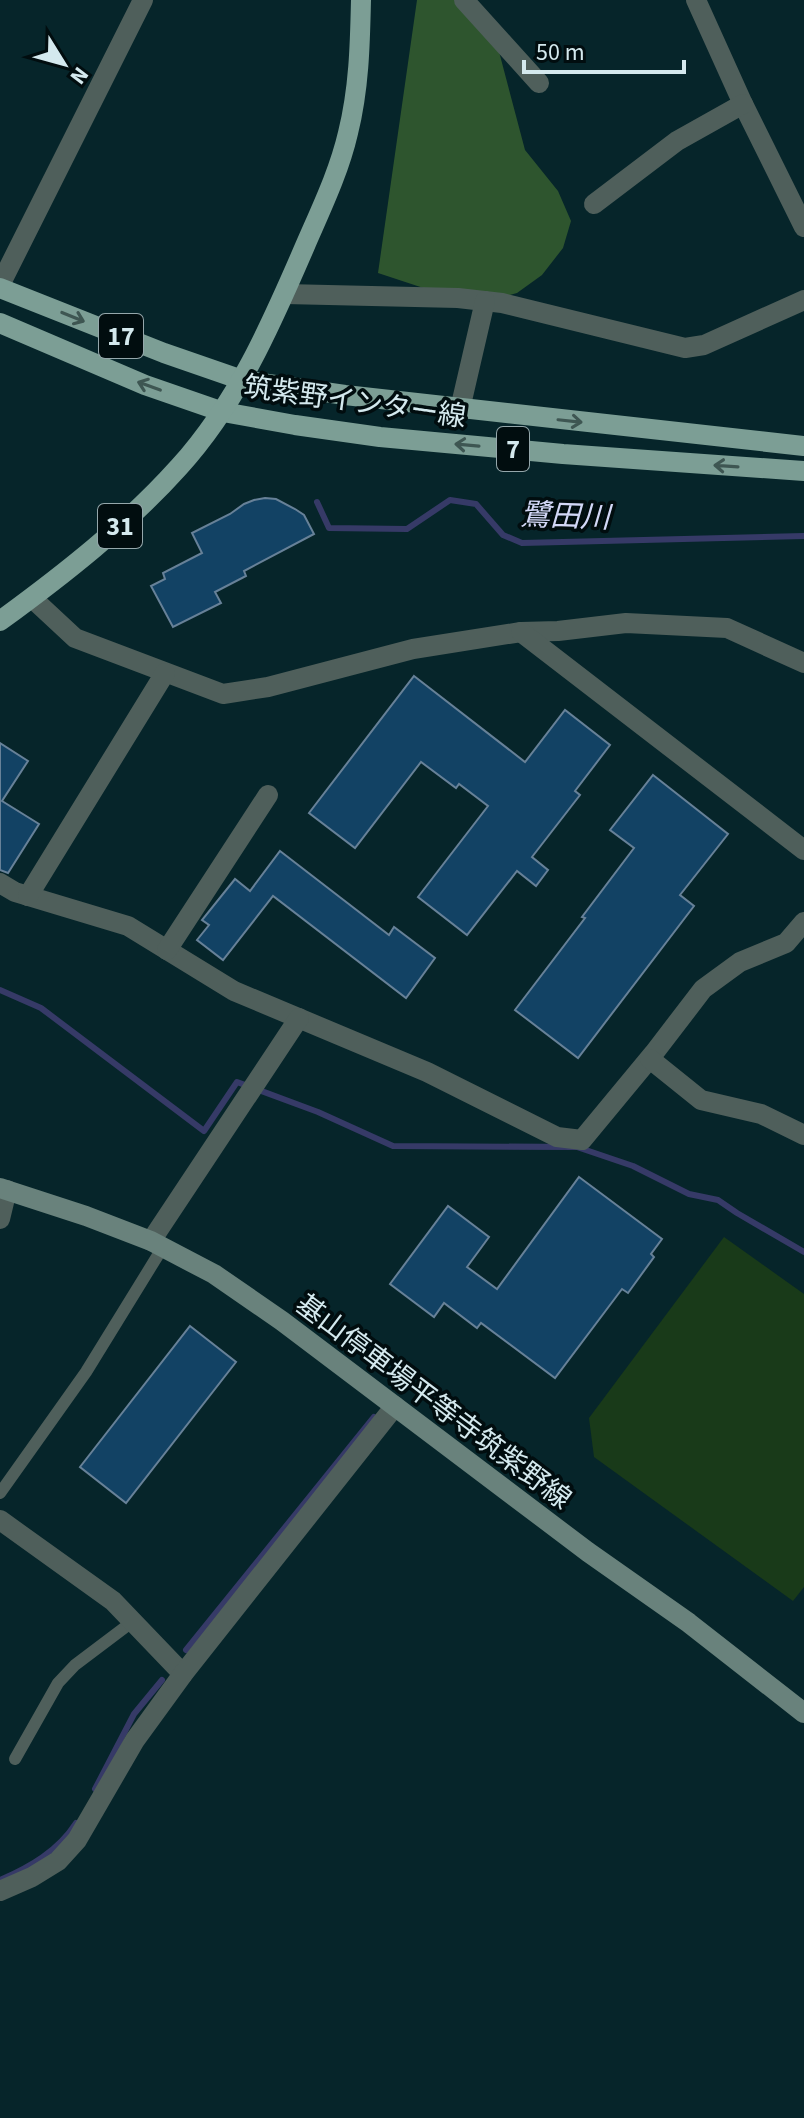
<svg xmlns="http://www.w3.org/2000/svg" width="804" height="2118" font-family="'Source Sans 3','Noto Sans JP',sans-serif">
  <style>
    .green { fill: #193a19 }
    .forest { fill: #2e552e }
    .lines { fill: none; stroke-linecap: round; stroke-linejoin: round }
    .stream { stroke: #363a67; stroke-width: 6 }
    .building { fill: #124264; stroke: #678198; stroke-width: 2 }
    .lane { stroke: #4f5f5b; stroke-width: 12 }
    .street { stroke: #4f5f5b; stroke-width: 20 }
    .secondary { stroke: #69827c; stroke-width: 20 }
    .primary { stroke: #7c9e95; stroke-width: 20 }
    .oneway { stroke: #3e5652 }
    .labels { text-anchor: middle; stroke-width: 7; stroke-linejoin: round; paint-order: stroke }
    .shield { fill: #010d0f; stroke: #95a7ab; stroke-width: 2 }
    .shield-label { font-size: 26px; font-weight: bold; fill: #d4e9ee }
    .street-label { font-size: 28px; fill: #d4e9ee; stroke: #010d0f }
    .water-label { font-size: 30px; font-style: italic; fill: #d3d8f7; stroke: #010d0f }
  </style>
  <rect width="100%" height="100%" fill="#06252a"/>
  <polygon class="green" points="724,1237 804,1294 804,1587 793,1601 594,1457 589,1418"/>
  <polygon class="forest" points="417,0 475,0 497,44 525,150 558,191 571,221 563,248 542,275 517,293 475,305 378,273"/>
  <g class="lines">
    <g class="stream">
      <polyline points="317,502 329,528 407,529 450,500 476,504 503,535 522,543 804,536"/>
      <polyline points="0,990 41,1008 204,1131 237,1082 318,1112 393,1146 577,1147 633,1166 689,1194 718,1200 737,1213 804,1252"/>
      <polyline points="186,1650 374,1417"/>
      <polyline points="95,1789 134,1714 162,1680"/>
      <path d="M0,1880C30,1867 58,1851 76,1823"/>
    </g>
  </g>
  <g class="building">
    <polygon points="265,498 276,499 295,509 304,515 314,534 244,571 246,576 215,592 221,603 173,627 151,586 165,579 163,573 202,553 192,533 230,514 244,504 254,500"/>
    <polygon points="414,676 525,762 565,710 610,745 575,791 580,795 532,857 548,870 536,886 517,871 467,935 418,897 488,806 459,784 456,788 421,762 355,848 309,813"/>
    <polygon points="0,743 28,761 2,801 39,824 8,873 0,870"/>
    <polygon points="653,775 728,834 680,895 694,906 578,1058 515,1010 585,918 582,917 634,848 610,830"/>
    <polygon points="280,851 389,935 394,927 435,958 406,998 273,896 223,960 197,940 209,925 202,920 235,879 250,891"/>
    <polygon points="579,1177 662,1239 651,1254 654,1257 628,1293 622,1289 555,1378 481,1323 477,1328 444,1303 434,1317 390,1284 448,1206 489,1237 467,1267 497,1289"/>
    <polygon points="190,1326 236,1362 126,1503 80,1467"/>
  </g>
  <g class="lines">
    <g class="lane">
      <polyline points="0,1493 86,1372 163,1247"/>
      <polyline points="15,1759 58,1683 75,1665 132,1622"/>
    </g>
    <g class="street">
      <polyline points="464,0 539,83"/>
      <polyline points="696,0 743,104 804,227"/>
      <polyline points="594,204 677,141 743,104"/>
      <polyline points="0,285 143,0"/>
      <polyline points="285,294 458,298 502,303 685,348 704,345 804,300"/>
      <polyline points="460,409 485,301"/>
      <polyline points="32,598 75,638 223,694 268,687 413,649 521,632 558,631 626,623 727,628 804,663"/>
      <polyline points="521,632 804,850"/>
      <polyline points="0,883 15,892 128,926 234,991 427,1072 557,1137 582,1140 654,1053 703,989 740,962 786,943 804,922"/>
      <polyline points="28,896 165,673"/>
      <polyline points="167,950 268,795"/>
      <polyline points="650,1059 701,1100 761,1114 804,1135"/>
      <polyline points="0,1219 7,1190"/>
      <polyline points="151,1241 299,1018"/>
      <polyline points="0,1520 113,1601 183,1674"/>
      <polyline points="0,1891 32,1877 58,1861 77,1840 135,1740 183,1674 395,1406"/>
    </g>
    <polyline class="secondary" points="0,1188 86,1216 151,1241 214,1274 282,1321 588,1552 689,1623 804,1713"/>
    <g class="primary">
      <polyline points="0,288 164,353 242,380 345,395 804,446"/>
      <polyline points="0,323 145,385 223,412 295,425 380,437 563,454 804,471"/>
      <path d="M0,621C63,575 127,525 179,467C237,403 271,325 305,246C321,209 339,172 348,133C359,89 360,45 361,0"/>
    </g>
  </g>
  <defs><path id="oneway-shaft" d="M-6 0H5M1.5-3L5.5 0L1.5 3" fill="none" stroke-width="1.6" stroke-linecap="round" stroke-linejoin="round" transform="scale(2)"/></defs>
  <g class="oneway">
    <use href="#oneway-shaft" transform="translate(73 317) rotate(22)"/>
    <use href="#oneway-shaft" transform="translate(149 386) rotate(-160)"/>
    <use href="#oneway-shaft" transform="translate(570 421) rotate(6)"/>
    <use href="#oneway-shaft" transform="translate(467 445) rotate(-175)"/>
    <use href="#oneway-shaft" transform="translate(726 466) rotate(-176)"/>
  </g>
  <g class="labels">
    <g class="shield">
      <rect x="99" y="314" width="44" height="44" rx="6"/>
      <rect x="497" y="427" width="32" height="44" rx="6"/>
      <rect x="98" y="504" width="44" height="44" rx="6"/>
    </g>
    <g class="shield-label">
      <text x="121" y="345">17</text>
      <text x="513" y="458">7</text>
      <text x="120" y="535">31</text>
    </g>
    <g class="street-label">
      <text transform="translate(355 401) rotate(8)" y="10">筑紫野インター線</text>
      <text transform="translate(434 1401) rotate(37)" y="10">基山停車場平等寺筑紫野線</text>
    </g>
    <g class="water-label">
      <text transform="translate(565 516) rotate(2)" y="10">鷺田川</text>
    </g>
  </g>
  <g transform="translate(64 64) rotate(127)" stroke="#010d0f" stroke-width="6" paint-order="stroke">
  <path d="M0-6L14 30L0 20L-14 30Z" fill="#d4e9ee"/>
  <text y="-12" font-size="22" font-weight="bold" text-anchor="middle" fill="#d4e9ee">N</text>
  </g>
  <path d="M524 60v12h160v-12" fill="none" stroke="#d4e9ee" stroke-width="4"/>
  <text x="536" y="60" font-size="24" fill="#d4e9ee" stroke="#010d0f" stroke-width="6" paint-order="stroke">50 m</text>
</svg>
